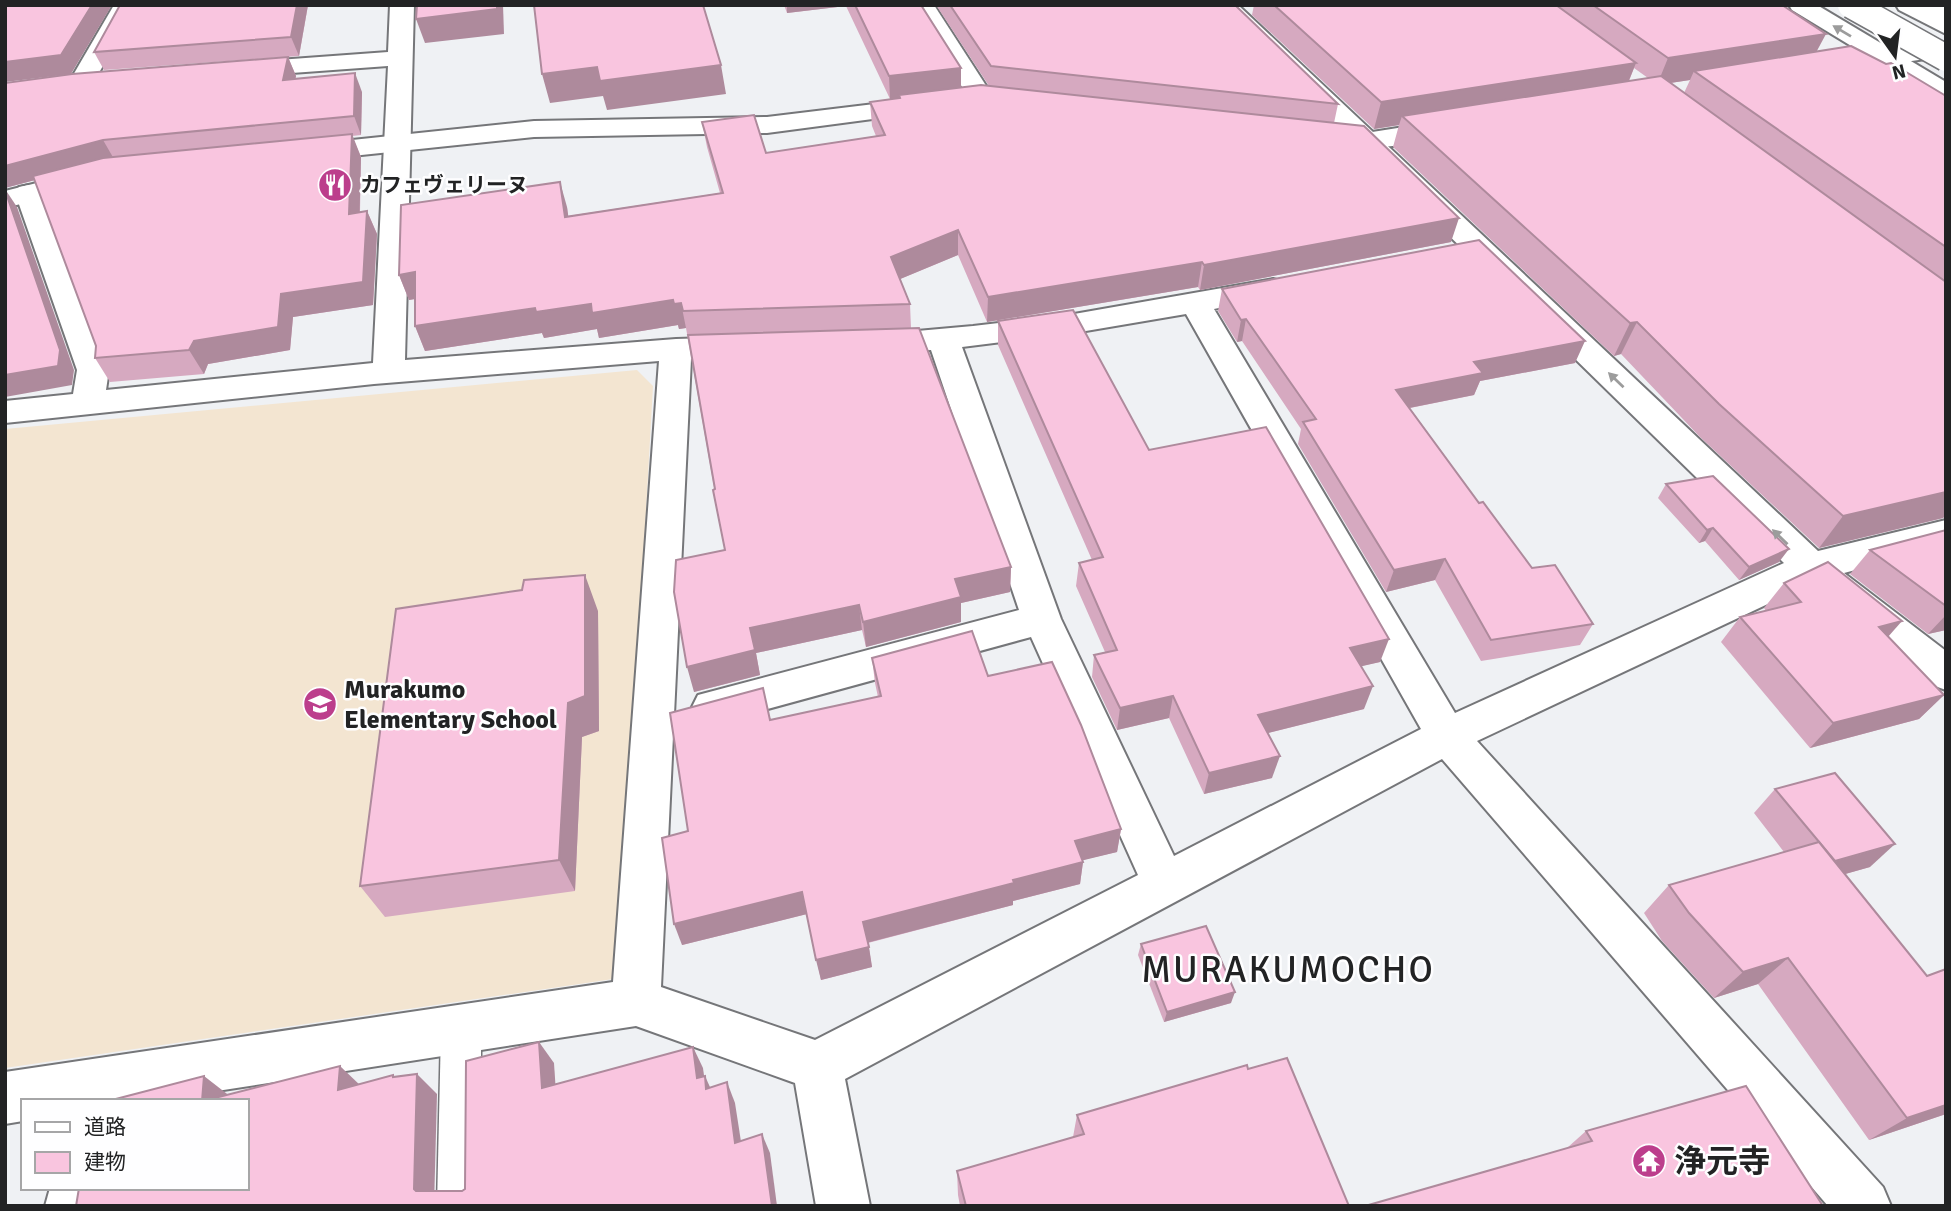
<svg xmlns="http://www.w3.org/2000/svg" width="1951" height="1211" font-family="Signika,'Noto Sans JP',sans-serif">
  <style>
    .education { fill: #f3e5d1 }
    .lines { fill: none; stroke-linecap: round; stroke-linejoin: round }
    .service-casing { stroke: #757679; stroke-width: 3 }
    .minor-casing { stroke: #757679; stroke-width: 4 }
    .tertiary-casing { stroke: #757679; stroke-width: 4 }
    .primary-casing { stroke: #757679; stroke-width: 4 }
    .motorway-casing { stroke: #757679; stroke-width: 4 }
    .service { fill: #fff; fill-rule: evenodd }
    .minor { fill: #fff; fill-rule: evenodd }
    .tertiary { fill: #fff; fill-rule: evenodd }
    .primary { fill: #fff; fill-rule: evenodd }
    .motorway { fill: #fff; fill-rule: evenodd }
    .motorway-bridge-casing { stroke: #757679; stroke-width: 29; stroke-linecap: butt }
    .motorway-bridge { stroke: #fff; stroke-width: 26 }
    .wall { fill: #d6a9c0; fill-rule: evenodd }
    .shaded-wall { fill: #ae8a9c }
    .building { fill: #f9c5df; stroke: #ae8a9c; stroke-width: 2 }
    .oneway { fill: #9c9c9c }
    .labels { text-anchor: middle; stroke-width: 5; stroke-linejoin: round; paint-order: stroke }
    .far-poi-label { font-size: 21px; font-weight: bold; fill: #222324; stroke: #fefeff; text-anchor: start }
    .poi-label { font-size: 26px; font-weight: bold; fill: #222324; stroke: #fefeff; text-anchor: start }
    .near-poi-label { font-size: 32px; font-weight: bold; fill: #222324; stroke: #fefeff; text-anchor: start }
    .near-quarter-label { font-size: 37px; letter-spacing: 2px; fill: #222324; stroke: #fefeff }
  </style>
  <rect width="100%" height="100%" fill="#eff1f4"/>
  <polygon class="education" points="637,370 653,386 620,978 5,1068 5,429"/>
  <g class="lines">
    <g class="service-casing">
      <polygon id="service" points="461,1010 475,1016 481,1030 481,1206 437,1206 441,1030 447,1016"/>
    </g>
    <g class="minor-casing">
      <g id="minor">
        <polygon points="114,5 137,5 91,87 82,90 73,87 69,82"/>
        <path d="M390,5H414L405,360L676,339L742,337L753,340L758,347L753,354L691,359L661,987L815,1040L1138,875L1031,637L713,724L698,719L692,707L698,695L1019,610L931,350L872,353L861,350L856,343L861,336L973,326L1074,314L1273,279L1284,282L1288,288L1284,294L1214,309L1455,713L1784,563L1213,5H1238L1818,551L1946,520V546L1844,573L1946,651V690L1932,685L1808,585L1477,741L1883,1187L1891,1206H1828L1442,759L845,1079L870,1206H816L795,1083L636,1026L152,1101H23V1121L5,1124V1072L613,982L659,361L374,384L5,423V401L73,394L77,370L15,193L19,187L29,185L39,187L43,193L109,370L106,390L373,363L388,66L238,77L229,75L226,70L229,65L238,63L388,52ZM1186,314L1421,729L1174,856L1061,619L962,347L1074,333Z"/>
        <polygon points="911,5 934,5 994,98 990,103 981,106 972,103"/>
        <polygon points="50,1188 104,1188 99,1206 45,1206"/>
      </g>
    </g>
    <g class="tertiary-casing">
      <g id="tertiary">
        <polygon points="1946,42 1946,56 1850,70 1841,68 1838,63 1841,58 1850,56"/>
        <polygon points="924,98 933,101 937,106 933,111 767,133 534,137 304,161 295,159 291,153 295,147 304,145 534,121 767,117"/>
        <path d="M1448,120L1457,122L1461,128L1457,134C1412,145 1361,154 1315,143L1311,137L1315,131L1324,129L1366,133Z"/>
        <polygon points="88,170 98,172 102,178 98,184 5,208 5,191"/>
      </g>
    </g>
    <g class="primary-casing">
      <g id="primary">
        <polygon points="1789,5 1817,5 1946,82 1946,101 1937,98 1792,10"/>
        <polygon points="1919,5 1946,5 1946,21 1922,10"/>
      </g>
    </g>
    <g class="motorway-casing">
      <polygon id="motorway" points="1896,5 1924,5 1946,17 1946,34 1899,10"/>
    </g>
    <use href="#service" class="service"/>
    <use href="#minor" class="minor"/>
    <use href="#tertiary" class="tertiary"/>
    <use href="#primary" class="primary"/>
    <use href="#motorway" class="motorway"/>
    <g class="motorway-bridge-casing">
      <polyline id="motorway-bridge" points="1851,5 1946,58"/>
    </g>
    <use href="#motorway-bridge" class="motorway-bridge"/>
  </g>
  <g class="wall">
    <polygon points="120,5 308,5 299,56 104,70 94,52"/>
    <polygon points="784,5 921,5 961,68 961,87 989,86 936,5 1235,5 1338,104 1334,123 1451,242 1200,290 1198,287 987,322 958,255 900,279 910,304 911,328 1011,567 1010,592 961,603 961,622 866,647 862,630 756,653 760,675 694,692 725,550 686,328 679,329 678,325 599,338 597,329 544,338 542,333 425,351 415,326 415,299 409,300 399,275 567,207 568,216 720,193 707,147 702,122 766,153 876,136 872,126 870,102 890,99 846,6 787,13"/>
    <path d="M1254,5H1782L1817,52L1946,96V515L1943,518L1819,548L1700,437L1621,354L1614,356L1393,147L1399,125L1374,129L1252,15ZM1634,68L1648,78L1629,81ZM1690,80L1684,93L1670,83Z"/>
    <polygon points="288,57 296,76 295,79 362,92 361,135 352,136 361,157 360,212 367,211 377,234 373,305 293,317 290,350 208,364 204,374 110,382 95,358 96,346 35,180 5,188 5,83"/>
    <polygon points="1222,289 1575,363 1480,381 1474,395 1410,408 1479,503 1532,568 1593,624 1580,645 1481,661 1435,580 1386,592 1298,444 1301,429 1242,341 1237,342 1218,311"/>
    <polygon points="998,321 1149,450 1380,662 1361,666 1364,709 1268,733 1272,778 1204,794 1169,718 1117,730 1092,677 1094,655 1105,652 1076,586 1079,563 1092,560 998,345"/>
    <polygon points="1666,484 1779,562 1739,580 1705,541 1699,543 1658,498"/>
    <polygon points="1946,530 1946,630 1928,634 1850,574 1870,550"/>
    <polygon points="1784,583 1888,636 1944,695 1919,719 1810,748 1721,642 1740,617 1766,611 1764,608"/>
    <polygon points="598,611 599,731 582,737 575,891 385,917 360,886"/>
    <polygon points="872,658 988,676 1121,829 1117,852 1082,860 1083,862 1080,884 1013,901 1013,905 868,943 872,967 821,980 807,914 682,945 688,831 878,697 875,683"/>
    <polygon points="1775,789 1870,867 1845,874 1927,976 1946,969 1946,1114 1869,1140 1758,984 1714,998 1662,941 1644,913 1669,885 1784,852 1754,813"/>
    <polygon points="1141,944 1231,1003 1164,1022 1138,955"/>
    <polygon points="1248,1069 1349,1206 960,1206 958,1195 957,1171 1073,1137 1077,1115"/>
    <polygon points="1586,1131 1823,1206 1567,1148"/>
  </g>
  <g class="shaded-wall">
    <polygon points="92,5 112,5 71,74 5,82 5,62"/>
    <polygon points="297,5 308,5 299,56 291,37"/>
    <polygon points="497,5 503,5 504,34 425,43 416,19"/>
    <polygon points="787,5 846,5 846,6 787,13"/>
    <polygon points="1826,34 1812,60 1694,71 1690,80 1657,85 1668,58"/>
    <polygon points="288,57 296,76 292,99 283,80"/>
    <polygon points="1636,63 1625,90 1402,116 1399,125 1374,129 1381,102"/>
    <polygon points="721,65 726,94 607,110 603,96 550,103 542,74 597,67"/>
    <polygon points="961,68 961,90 899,95 899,98 890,99 889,76"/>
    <polygon points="355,73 362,92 361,135 354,116"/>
    <polygon points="352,134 361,157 359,237 349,214"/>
    <polygon points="103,140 114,159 5,188 5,166"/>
    <polygon points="560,182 567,207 572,242 565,217"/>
    <polygon points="5,189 17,207 74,370 72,385 5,397"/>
    <polygon points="367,211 377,234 373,305 293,317 290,350 208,364 204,374 189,350 194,341 281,294"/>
    <polygon points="1459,218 1451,242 1200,290 1204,265"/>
    <polygon points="958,230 958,255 893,282 891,257"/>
    <polygon points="1202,262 1198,287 987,322 988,297"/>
    <polygon points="415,272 426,297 409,300 399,275"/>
    <polygon points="673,300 681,303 686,328 679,329 678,325 599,338 597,329 544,338 542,333 425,351 415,326 535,308 591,304"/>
    <polygon points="1246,319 1242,341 1237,342 1241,320"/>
    <polygon points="1637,322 1621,354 1614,356 1630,323"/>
    <polygon points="1585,341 1575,363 1480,381 1474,395 1389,412 1396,390 1474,362"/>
    <polygon points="1946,481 1946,515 1943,518 1819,548 1843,516"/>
    <polygon points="1713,528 1705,541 1699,543 1707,530"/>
    <polygon points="1789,549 1779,562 1739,580 1749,567"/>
    <polygon points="1445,559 1435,580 1386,592 1394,570"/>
    <polygon points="1011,567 1010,592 961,603 961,622 866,647 863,622 955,579"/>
    <polygon points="585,575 598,611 599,731 582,737 575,891 559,860 568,703"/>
    <polygon points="859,605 862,630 756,653 760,675 694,692 687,667 750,628"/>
    <polygon points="1946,615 1946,630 1928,634"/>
    <polygon points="1902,621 1880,646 1879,627"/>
    <polygon points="1389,639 1380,662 1341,671 1350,648"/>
    <polygon points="1373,686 1364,709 1252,737 1258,715"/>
    <polygon points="1944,695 1919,719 1810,748 1833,723"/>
    <polygon points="1173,696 1169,718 1117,730 1120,708"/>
    <polygon points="1280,756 1272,778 1204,794 1209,773"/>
    <polygon points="1121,829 1117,852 1072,863 1075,841"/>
    <polygon points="1895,844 1870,867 1810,884 1834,862"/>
    <polygon points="1083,862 1080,884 1013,901 1013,905 866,943 863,922 1013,880"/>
    <polygon points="802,892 807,914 682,945 674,924"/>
    <polygon points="869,947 872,967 821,980 816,960"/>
    <polygon points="1788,958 1758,984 1714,998 1743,972"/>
    <polygon points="1235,992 1231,1003 1164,1022 1167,1012"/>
    <polygon points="539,1042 554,1063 557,1108 542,1088"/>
    <polygon points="693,1047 703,1068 707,1098 697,1078"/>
    <polygon points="340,1066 362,1087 338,1090"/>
    <polygon points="417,1074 437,1094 434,1206 414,1189"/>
    <polygon points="204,1076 231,1097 202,1101"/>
    <polygon points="705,1076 714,1096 706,1089"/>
    <polygon points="727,1082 735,1103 744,1161 735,1143"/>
    <polygon points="1946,1105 1946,1114 1869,1140 1907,1118"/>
    <polygon points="762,1134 770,1153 777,1206 772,1206"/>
  </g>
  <g class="building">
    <polygon points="5,5 92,5 61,55 5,62"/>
    <polygon points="120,5 297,5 291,37 94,52"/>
    <polygon points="417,5 497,5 497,9 416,19"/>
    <polygon points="534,5 703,5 721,65 600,81 597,67 542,74"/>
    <polygon points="855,5 921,5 961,68 889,76"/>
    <polygon points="950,5 1235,5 1338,104 991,66"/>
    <polygon points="1274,5 1556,5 1636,63 1381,102"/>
    <polygon points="1593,5 1782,5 1826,34 1668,58"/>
    <polygon points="1851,46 1886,64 1891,63 1946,96 1946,247 1694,71"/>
    <polygon points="288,57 283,80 355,73 354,116 103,140 5,166 5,83 72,74"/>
    <polygon points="1661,76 1946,282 1946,492 1843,516 1719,404 1637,322 1630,323 1402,116"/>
    <polygon points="981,85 1364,126 1459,218 1204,265 1202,262 988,297 958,230 891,257 910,304 683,311 681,303 674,304 673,300 592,313 591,304 536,312 535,308 415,326 415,272 399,275 401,205 560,182 565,217 723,193 702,122 754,115 766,153 885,135 870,102 900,98 899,95"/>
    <polygon points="352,134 349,214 367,211 363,282 281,294 278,327 194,341 189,350 95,358 96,346 33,176 103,158"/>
    <polygon points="5,190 60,350 58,366 5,375"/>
    <polygon points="1479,240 1585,341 1474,362 1483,373 1396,390 1479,503 1483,502 1532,568 1555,565 1593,624 1491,640 1445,559 1394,570 1303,422 1316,419 1246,319 1241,320 1222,289"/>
    <polygon points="1073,310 1149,450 1266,427 1389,639 1350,648 1373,686 1258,715 1280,756 1209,773 1173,696 1120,708 1094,655 1117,650 1079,563 1103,557 998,321"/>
    <polygon points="919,328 1011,567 955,579 961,597 863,622 859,605 750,628 755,650 687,667 674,592 676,560 725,550 713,490 715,489 688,335"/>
    <polygon points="1713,476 1789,549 1749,567 1713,528 1707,530 1666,484"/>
    <polygon points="1946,530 1946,606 1870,550"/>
    <polygon points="1828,562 1902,621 1879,627 1944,695 1833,723 1740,617 1801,602 1784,583"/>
    <polygon points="585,575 585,696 568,703 559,860 360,886 396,609 522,590 524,580"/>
    <polygon points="972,631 988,676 1052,662 1081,725 1121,829 1075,841 1083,862 1013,880 1014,883 863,922 869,947 816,960 802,892 674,924 662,838 688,831 670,713 763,688 770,720 881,696 872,658"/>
    <polygon points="1835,773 1895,844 1835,861 1775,789"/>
    <polygon points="1819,842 1927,976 1946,969 1946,1105 1907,1118 1788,958 1743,972 1689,913 1669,885"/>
    <polygon points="1206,926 1235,992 1167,1012 1141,944"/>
    <polygon points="539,1042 542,1088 693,1047 697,1078 705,1076 706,1089 727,1082 735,1143 762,1134 772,1206 76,1206 79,1188 247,1188 247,1101 203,1101 340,1066 338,1090 393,1075 393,1077 417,1074 414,1189 416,1191 462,1191 465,1189 466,1061"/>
    <polygon points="1287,1058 1349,1206 966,1206 957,1171 1084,1134 1077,1115 1247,1065 1248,1069"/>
    <polygon points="204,1076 202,1101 108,1101"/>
    <polygon points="1746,1086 1823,1206 1365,1206 1592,1141 1586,1131"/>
  </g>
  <defs><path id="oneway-solid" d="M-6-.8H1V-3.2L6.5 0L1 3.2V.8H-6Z" transform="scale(1.75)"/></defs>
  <g class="oneway">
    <use href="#oneway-solid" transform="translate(1842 31) rotate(-149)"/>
    <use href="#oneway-solid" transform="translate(1616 380) rotate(-136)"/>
    <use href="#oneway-solid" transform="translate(1780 537) rotate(-136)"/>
  </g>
  <defs>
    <g id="restaurant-disc" transform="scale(1.75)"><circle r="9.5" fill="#bc3e8c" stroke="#fefeff"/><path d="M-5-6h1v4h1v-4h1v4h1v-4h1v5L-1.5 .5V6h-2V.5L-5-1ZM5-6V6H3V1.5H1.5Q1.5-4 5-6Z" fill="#fff"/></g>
    <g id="school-disc" transform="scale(1.75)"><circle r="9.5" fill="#bc3e8c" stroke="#fefeff"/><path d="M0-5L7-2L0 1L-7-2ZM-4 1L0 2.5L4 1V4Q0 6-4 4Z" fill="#fff"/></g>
    <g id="temple-disc" transform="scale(1.75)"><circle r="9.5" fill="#bc3e8c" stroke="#fefeff"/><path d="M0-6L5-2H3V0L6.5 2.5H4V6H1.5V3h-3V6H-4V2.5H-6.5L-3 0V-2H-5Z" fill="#fff"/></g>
  </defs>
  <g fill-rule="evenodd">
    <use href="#restaurant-disc" x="335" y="185"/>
    <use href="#school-disc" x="320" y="704"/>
    <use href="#temple-disc" x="1649" y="1161"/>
  </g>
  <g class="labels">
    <g class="far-poi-label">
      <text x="360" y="192">カフェヴェリーヌ</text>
    </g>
    <g class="poi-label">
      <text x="344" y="698">Murakumo<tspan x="344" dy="30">Elementary School</tspan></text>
    </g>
    <g class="near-poi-label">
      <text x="1674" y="1172">浄元寺</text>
    </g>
    <g class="near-quarter-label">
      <text x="1288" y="982">MURAKUMOCHO</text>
    </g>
  </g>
  <rect width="1951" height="1211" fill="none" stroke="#222324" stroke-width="14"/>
  <rect x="21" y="1099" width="228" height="91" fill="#fefeff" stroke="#a6a6a7" stroke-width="2"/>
  <rect x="35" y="1122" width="35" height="10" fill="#ffffff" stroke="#a6a6a7" stroke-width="2"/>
  <text x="84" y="1134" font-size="21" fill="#222324">道路</text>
  <rect x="35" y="1152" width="35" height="21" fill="#f9c5df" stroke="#a6a6a7" stroke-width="2"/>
  <text x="84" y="1169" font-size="21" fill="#222324">建物</text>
  <g transform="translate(1895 56) rotate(166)" stroke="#fefeff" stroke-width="5" paint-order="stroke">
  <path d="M0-5L12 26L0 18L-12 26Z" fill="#222324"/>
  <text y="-10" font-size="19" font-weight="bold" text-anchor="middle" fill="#222324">N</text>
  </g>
</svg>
